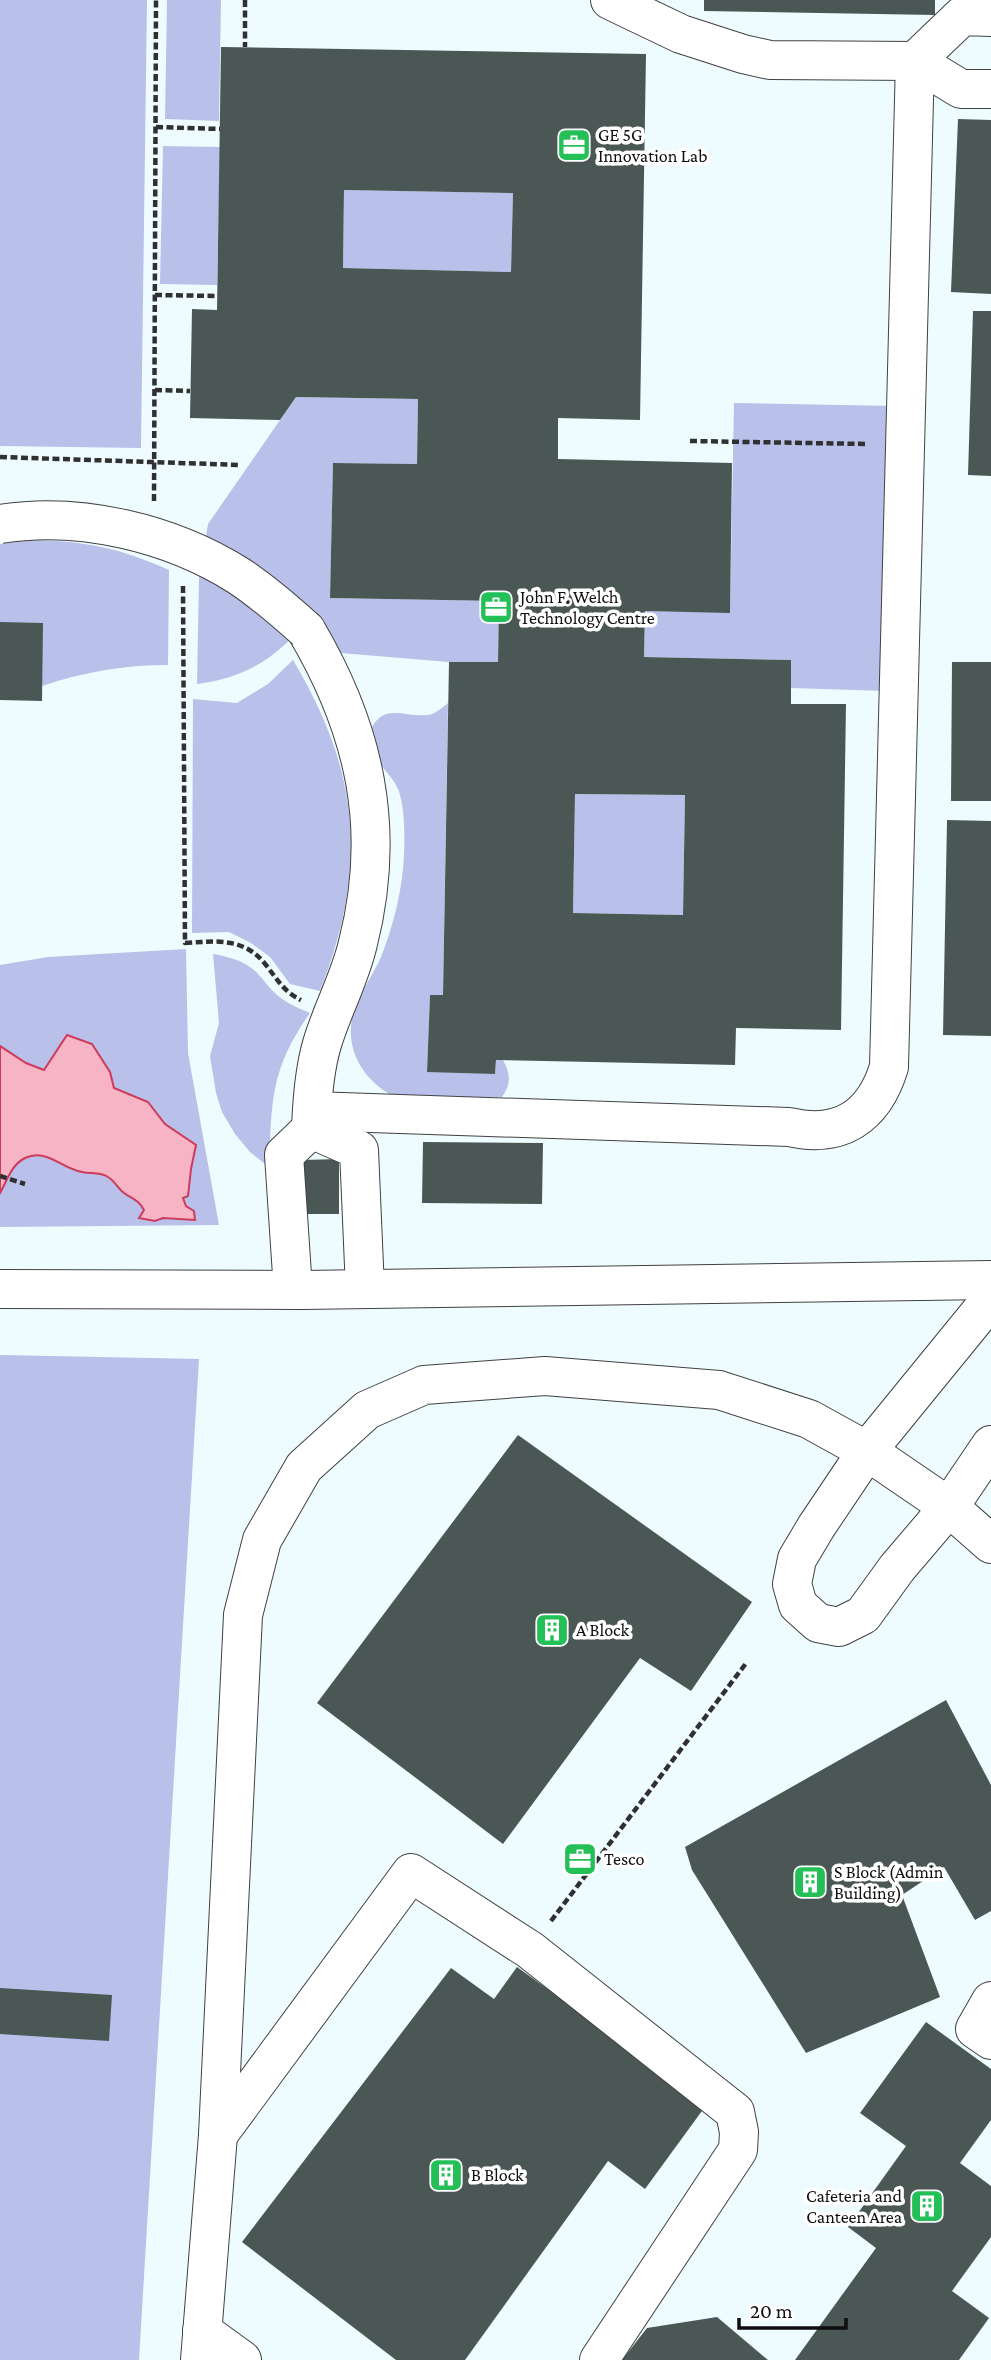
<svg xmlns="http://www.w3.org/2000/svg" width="991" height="2360" font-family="'Crimson Pro',serif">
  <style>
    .green { fill: #b9c0ea }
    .water { fill: #f6b4c4; stroke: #ce3b5b; stroke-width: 2 }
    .building { fill: #4a5754; fill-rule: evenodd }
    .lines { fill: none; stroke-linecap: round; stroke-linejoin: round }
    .minor-casing { stroke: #414141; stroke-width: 40 }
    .path { stroke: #303030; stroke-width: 4.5; stroke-dasharray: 7 3.5; stroke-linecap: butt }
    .minor { stroke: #fff; stroke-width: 38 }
    .minor-bridge-casing { stroke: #414141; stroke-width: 40; stroke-linecap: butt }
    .minor-bridge { stroke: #fff; stroke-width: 38 }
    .labels { text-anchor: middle; stroke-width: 7; stroke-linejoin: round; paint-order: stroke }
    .poi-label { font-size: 18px; fill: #0e0e0e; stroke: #fff; text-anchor: start }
  </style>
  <rect width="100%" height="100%" fill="#effcff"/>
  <g class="green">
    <polygon points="0,0 147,0 141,448 0,446"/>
    <polygon points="167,0 221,0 219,121 165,119"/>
    <polygon points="163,146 220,147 217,285 160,284"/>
    <polygon points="344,190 513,193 511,272 343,268"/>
    <path d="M296,397L418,399L417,464L333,463L330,598L499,601L498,662H449L341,653L314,612C282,654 251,677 197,684L199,578L208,524Z"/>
    <polygon points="734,403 895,406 886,691 791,688 791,660 644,657 645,611 730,612"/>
    <path d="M32,540C86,541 120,548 169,570L168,665C124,665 84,672 42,686L0,622V544Z"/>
    <path d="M293,660C361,774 368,868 320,991L290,984L270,957L251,943L229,932L192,933L193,699L237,703L268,684Z"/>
    <path d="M448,703L443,995H430L427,1071L495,1074L496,1060H503C511,1075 511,1084 502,1097H395C360,1079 341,1044 356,1004C363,988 374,973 381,957C392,929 400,899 403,869C405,847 406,809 398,789C393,777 382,769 377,758C373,750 371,741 369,733C383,701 403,718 428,715C435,714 442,708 448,703Z"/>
    <polygon points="575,794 685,795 683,915 573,913"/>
    <polygon points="186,949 188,1053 219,1225 0,1227 0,965 48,957"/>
    <path d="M213,954C230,957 246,961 258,974C264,980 269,988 276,994C286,1003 298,1008 310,1013C270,1070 272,1101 269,1167L250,1152L235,1134L222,1112L216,1093L210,1056L219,1023Z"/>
    <polygon points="0,1355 199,1359 139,2360 0,2360"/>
  </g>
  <path class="water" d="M67,1035L92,1044L110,1072L114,1088L148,1102L165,1124L196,1145L191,1169L188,1196L183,1198L186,1206L194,1211L195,1220L163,1218L155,1221L139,1218L144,1210C139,1200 132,1199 124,1193C118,1189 115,1181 108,1177C100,1172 91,1174 82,1172C62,1169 47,1148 25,1158C11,1165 7,1181 0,1193V1046L26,1063L44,1070Z"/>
  <g class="building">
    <polygon points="704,0 935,0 935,15 704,11"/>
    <path d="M221,47L646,54L640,420L558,418V459L732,463L730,613L645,611L644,657L791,660V704H846L841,1030L736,1028L735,1065L496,1060L495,1074L427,1072L430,995H443L449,662H498L499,601L330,598L333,463L417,464L418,399L296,397L280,420L190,418L192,309L217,310ZM344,190L513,193L511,272L343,268ZM575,794L685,795L683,915L573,913Z"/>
    <polygon points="958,119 991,120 991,294 951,292"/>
    <polygon points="973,311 991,311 991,476 968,475"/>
    <polygon points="0,622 43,623 42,701 0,700"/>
    <polygon points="952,662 991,662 991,801 951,801"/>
    <polygon points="947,820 991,821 991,1036 943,1035"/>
    <polygon points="423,1142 543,1143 542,1204 422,1203"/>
    <polygon points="339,1159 339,1214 304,1214 303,1160"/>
    <polygon points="518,1435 752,1602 691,1691 640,1658 503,1844 317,1703"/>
    <polygon points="946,1700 991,1785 991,1911 975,1920 944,1867 902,1895 940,1997 806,2053 692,1870 685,1847"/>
    <polygon points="517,1967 707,2104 645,2189 608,2161 465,2360 396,2360 242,2242 451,1968 494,1999"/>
    <polygon points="0,1988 112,1995 109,2041 0,2034"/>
    <polygon points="926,2022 991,2069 991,2120 960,2163 991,2186 991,2237 952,2291 989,2318 959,2360 795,2360 876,2248 848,2227 906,2146 860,2113"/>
    <polygon points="717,2317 768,2360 622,2360 647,2328"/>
  </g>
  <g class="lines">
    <g class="minor-casing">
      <g id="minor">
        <polyline points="610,0 681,34 743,54 770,60 915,61 961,89 991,89"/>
        <path d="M306,630C365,730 387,829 358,943C350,978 332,1010 322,1044C314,1071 312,1100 311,1129"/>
        <path d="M312,1111L789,1127C841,1139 874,1116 889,1067L915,61L962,16L991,17"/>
        <polyline points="0,1289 302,1290 991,1280"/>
        <polyline points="293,1290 284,1155 311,1129 359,1150 365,1289"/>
        <polyline points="991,1299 867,1451 816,1527 797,1559 792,1584 798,1605 818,1623 839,1627 863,1615 897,1568 949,1507 991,1445"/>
        <polyline points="991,2001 975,2029 991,2040"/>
        <polyline points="218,2135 411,1873 530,1950 735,2112 739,2132 738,2150 599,2360"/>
        <polyline points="202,2331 242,2360"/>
        <polyline points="200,2360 218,2135 243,1615 262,1540 304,1467 367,1410 424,1385 545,1376 719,1390 809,1419 867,1451 949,1507 991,1544"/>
      </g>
    </g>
    <g class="path">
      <polyline points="245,0 245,47"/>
      <polyline points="156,127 220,129"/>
      <polyline points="155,295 217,296"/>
      <polyline points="155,390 190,391"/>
      <polyline points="690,441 867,444"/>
      <polyline points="0,457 241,465"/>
      <polyline points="154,501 156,0"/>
      <path d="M183,586L185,943C217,941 244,937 266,965C277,979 284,992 301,1000"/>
      <polyline points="0,1176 25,1184"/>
      <polyline points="551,1921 747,1662"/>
    </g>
    <use href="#minor" class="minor"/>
    <g class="minor-bridge-casing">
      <path id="minor-bridge" d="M0,524C80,511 171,533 239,576C263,592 285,611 306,630"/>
    </g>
    <use href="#minor-bridge" class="minor-bridge"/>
  </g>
  <defs>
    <g id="office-square" transform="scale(1.75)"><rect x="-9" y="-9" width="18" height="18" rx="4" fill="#25bf58" stroke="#fff"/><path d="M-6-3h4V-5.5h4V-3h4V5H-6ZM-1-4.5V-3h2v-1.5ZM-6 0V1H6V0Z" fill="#fff"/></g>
    <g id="building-square" transform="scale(1.75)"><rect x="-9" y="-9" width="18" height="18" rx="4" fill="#25bf58" stroke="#fff"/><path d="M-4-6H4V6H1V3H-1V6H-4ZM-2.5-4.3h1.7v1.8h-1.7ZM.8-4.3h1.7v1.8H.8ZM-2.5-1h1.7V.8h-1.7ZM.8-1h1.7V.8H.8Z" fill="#fff"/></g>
  </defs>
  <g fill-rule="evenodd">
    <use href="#office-square" x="574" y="145"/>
    <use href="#office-square" x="496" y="607"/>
    <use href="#building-square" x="552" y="1630"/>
    <use href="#office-square" x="580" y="1859"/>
    <use href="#building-square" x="810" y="1882"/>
    <use href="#building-square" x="446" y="2175"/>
    <use href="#building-square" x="927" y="2206"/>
  </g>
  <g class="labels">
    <g class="poi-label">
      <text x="598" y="141">GE 5G<tspan x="598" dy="21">Innovation Lab</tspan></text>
      <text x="520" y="603">John F. Welch<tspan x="520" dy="21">Technology Centre</tspan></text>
      <text x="576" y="1636">A Block</text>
      <text x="604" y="1865">Tesco</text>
      <text x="834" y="1878">S Block (Admin<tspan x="834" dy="21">Building)</tspan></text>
      <text x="471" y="2181">B Block</text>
      <text x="902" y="2202" text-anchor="end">Cafeteria and<tspan x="902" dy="21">Canteen Area</tspan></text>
    </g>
  </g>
  <path d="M739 2318v10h107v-10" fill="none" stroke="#0e0e0e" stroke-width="3.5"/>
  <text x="750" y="2318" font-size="21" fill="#0e0e0e" stroke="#ffffff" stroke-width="5" paint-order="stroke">20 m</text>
</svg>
